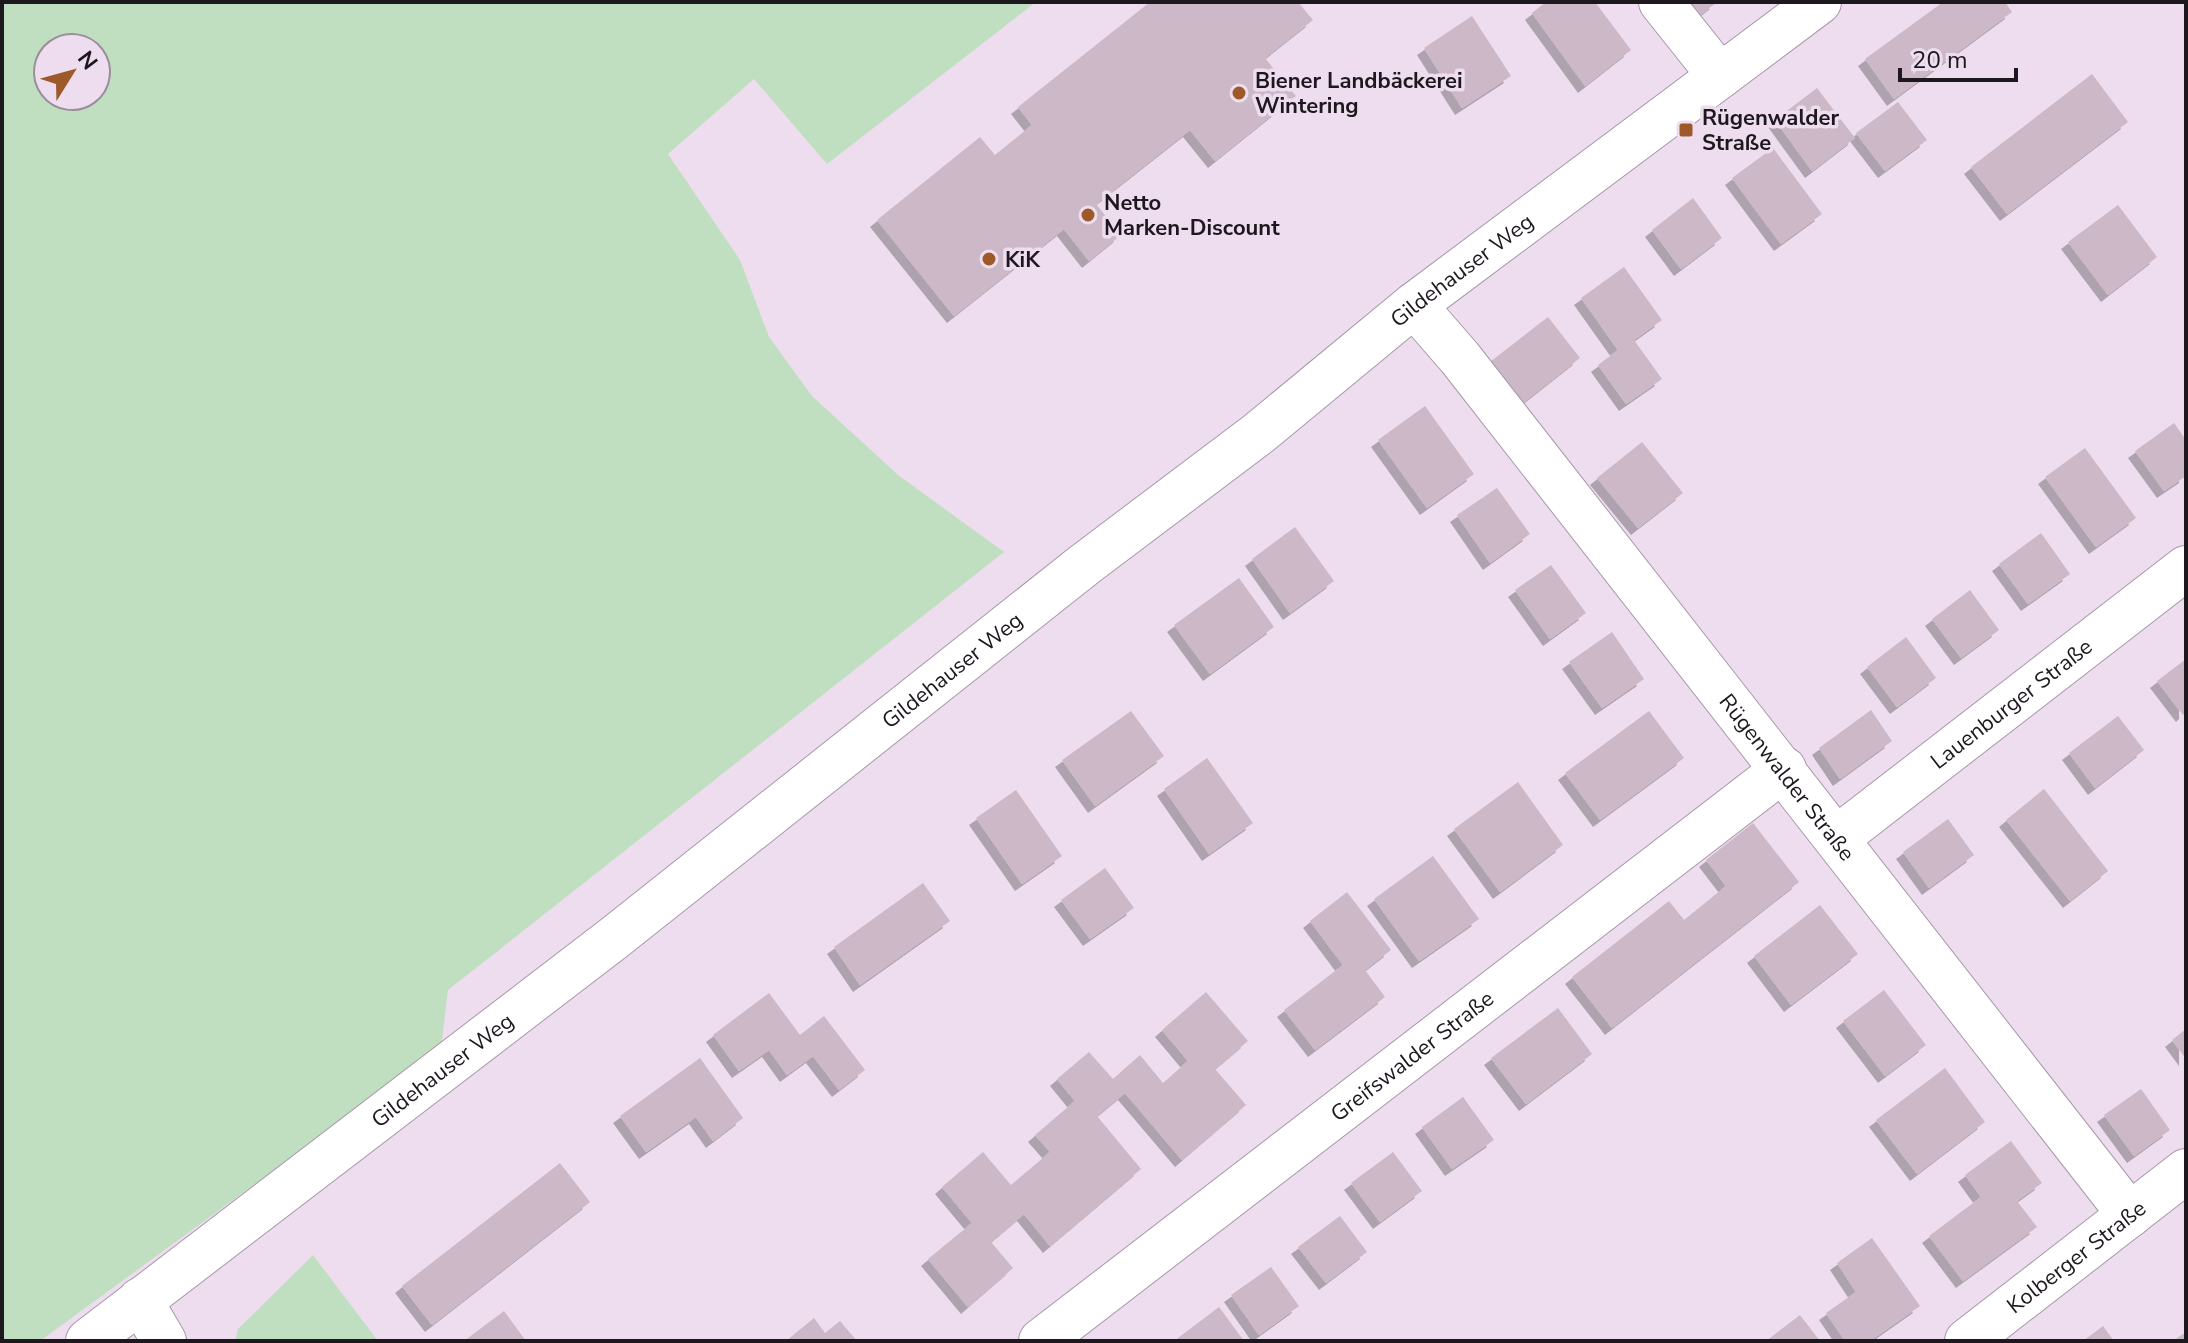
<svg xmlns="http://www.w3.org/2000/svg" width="2188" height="1343" font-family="'Nunito Sans',sans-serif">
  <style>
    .green { fill: #bfdfc0; fill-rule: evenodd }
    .building { fill: #ccb8c6; filter: url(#shadow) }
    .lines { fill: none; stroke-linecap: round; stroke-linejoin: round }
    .street-casing { stroke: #a798a9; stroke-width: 46 }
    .secondary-casing { stroke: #a798a9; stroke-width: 46 }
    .street { stroke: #fff; stroke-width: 44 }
    .secondary { stroke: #fff; stroke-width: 44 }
    .poi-dot { fill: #9d592a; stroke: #eeddef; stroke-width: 3 }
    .labels { text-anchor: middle; stroke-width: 7; stroke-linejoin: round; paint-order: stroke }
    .poi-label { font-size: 22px; font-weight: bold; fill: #1d171e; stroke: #eeddef; text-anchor: start }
    .street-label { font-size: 22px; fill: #1d171e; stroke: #eeddef }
  </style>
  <defs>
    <filter id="shadow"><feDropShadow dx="-7" dy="7" stdDeviation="0" flood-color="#0004"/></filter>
  </defs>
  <rect width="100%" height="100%" fill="#eeddef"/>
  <g class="green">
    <path d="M2,2H1036L827,164L754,79L668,154L740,260L769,337L812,396L898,475L1004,552L448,990L441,1048L40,1341H2ZM48,48H96V96H48Z"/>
    <polygon points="313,1255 378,1341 235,1341 238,1329"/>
  </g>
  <g class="building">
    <polygon points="1150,2 1298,2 1313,20 1265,58 1296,96 1215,161 1190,130 1096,204 1121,235 1089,261 1064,229 954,316 877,220 980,137 995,155 1032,125 1018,107"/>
    <polygon points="1546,2 1595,2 1631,50 1585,86 1532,13"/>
    <polygon points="1688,2 1717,2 1699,16"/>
    <polygon points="1943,2 2005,2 2012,12 1894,99 1865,59"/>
    <polygon points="1472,16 1511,76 1462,108 1424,48"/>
    <polygon points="2092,74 2128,122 2007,214 1971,167"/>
    <polygon points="1817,88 1855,138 1812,171 1775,120"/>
    <polygon points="1898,102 1927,140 1885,171 1856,133"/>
    <polygon points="1773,148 1822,214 1781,244 1732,178"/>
    <polygon points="1693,198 1722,238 1681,269 1652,230"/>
    <polygon points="2118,205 2157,257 2108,295 2068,242"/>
    <polygon points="1624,267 1662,320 1634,340 1662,379 1626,404 1598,365 1618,350 1581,298"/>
    <polygon points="1548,317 1580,358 1523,403 1490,362"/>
    <polygon points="1425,406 1474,474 1427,508 1378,440"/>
    <polygon points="2174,423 2186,440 2186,476 2164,491 2135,451"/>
    <polygon points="1642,442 1683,493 1638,528 1597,478"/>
    <polygon points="2085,448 2136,518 2096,547 2045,477"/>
    <polygon points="1497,488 1530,534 1490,563 1457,515"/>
    <polygon points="1295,527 1334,581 1290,613 1252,559"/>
    <polygon points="2041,533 2070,574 2028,604 1999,564"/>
    <polygon points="1551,565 1586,613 1550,639 1515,590"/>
    <polygon points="1239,578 1274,627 1210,674 1174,625"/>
    <polygon points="1970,590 1999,630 1961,658 1932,619"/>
    <polygon points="1612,632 1644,679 1602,708 1569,662"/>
    <polygon points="1906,637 1936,678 1897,707 1867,667"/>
    <polygon points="2186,659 2186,712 2183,715 2157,681"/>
    <polygon points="1871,710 1892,741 1840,779 1819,748"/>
    <polygon points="1131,711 1164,756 1095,806 1062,760"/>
    <polygon points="1649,711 1684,758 1600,820 1565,773"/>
    <polygon points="2118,716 2144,750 2095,788 2069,753"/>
    <polygon points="1207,758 1253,823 1209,854 1164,789"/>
    <polygon points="1518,782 1563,845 1500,892 1454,829"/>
    <polygon points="2044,789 2108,871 2070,901 2006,820"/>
    <polygon points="1016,790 1062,856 1022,884 976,818"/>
    <polygon points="1948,819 1974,855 1929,888 1903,852"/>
    <polygon points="1753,823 1799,882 1612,1028 1572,977 1669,901 1684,920 1726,886 1706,860"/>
    <polygon points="1433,856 1479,919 1419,961 1374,899"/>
    <polygon points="1105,868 1134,908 1090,939 1061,900"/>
    <polygon points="923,883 950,921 860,985 834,947"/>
    <polygon points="1347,892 1391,950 1365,970 1385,997 1315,1050 1284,1010 1343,965 1310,921"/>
    <polygon points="1820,905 1858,954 1791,1005 1754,956"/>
    <polygon points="1884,990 1926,1045 1885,1076 1843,1021"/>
    <polygon points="1206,992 1248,1041 1215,1069 1246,1105 1182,1160 1125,1093 1097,1116 1141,1169 1050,1246 1024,1214 991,1242 1013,1268 968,1307 928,1259 972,1223 942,1187 983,1152 1011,1185 1050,1152 1035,1135 1075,1101 1057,1079 1089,1052 1113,1079 1140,1055 1163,1083 1188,1061 1162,1030"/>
    <polygon points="769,993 800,1035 824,1016 865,1070 839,1090 813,1056 787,1075 769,1050 739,1071 713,1035"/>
    <polygon points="1558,1008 1592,1054 1526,1104 1491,1058"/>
    <polygon points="2186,1029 2186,1059 2172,1040"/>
    <polygon points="700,1058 743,1118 713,1141 696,1117 646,1152 620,1116"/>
    <polygon points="1945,1068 1985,1122 1917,1174 1876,1120"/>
    <polygon points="2141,1089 2170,1130 2134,1156 2104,1115"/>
    <polygon points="1463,1097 1494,1140 1452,1169 1422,1127"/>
    <polygon points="2011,1141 2042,1183 2017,1201 2037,1227 1963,1281 1929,1236 1981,1197 1965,1175"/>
    <polygon points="1393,1152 1422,1191 1380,1222 1351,1183"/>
    <polygon points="560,1163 590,1202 432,1325 402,1286"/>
    <polygon points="1340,1216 1367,1252 1326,1283 1298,1247"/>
    <polygon points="1872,1238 1920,1306 1870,1341 1845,1341 1826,1313 1856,1292 1837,1263"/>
    <polygon points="1271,1267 1299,1306 1259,1335 1231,1295"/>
    <polygon points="1219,1307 1244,1341 1174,1341"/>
    <polygon points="504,1311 526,1341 464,1341"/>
    <polygon points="1800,1315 1820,1341 1766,1341"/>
    <polygon points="814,1318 825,1333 840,1321 857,1341 786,1341"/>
    <polygon points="2103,1326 2114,1341 2083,1341"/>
    <polygon points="2186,1332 2186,1341 2173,1341"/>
  </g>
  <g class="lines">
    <g class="street-casing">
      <g id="street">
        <polyline points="1661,2 1720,76"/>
        <path id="s1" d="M1414,305L1460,358L2130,1215"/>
        <path id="s2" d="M1837,838L2186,568"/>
        <polyline points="140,1300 164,1341"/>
        <path id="s3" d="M1041,1341L1784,769"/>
        <path id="s4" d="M1967,1341L2186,1171"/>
      </g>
    </g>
    <g class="secondary-casing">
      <g id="secondary">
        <path id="s5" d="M88,1341L614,938L1084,565L1259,433L1414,305L1819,2"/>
      </g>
    </g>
    <use href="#street" class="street"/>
    <use href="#secondary" class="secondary"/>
  </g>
  <g class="poi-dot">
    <circle cx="1239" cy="93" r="8"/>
    <rect x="1678" y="122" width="16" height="16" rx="4"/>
    <circle cx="1088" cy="215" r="8"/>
    <circle cx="989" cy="259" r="8"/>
  </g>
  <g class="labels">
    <g class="poi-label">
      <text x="1255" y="88">Biener Landbäckerei<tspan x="1255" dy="25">Wintering</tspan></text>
      <text x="1702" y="125">Rügenwalder<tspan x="1702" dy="25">Straße</tspan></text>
      <text x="1104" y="210">Netto<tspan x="1104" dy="25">Marken-Discount</tspan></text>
      <text x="1005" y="267">KiK</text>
    </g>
    <g class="street-label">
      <text dy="8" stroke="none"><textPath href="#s5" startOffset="1742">Gildehauser Weg</textPath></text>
      <text dy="8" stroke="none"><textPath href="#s5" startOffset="1094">Gildehauser Weg</textPath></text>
      <text dy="8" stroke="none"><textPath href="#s2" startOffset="220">Lauenburger Straße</textPath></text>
      <text dy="8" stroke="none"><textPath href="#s1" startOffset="602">Rügenwalder Straße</textPath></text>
      <text dy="8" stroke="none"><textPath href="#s3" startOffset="468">Greifswalder Straße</textPath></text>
      <text dy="8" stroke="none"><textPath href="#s5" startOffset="446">Gildehauser Weg</textPath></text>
      <text dy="8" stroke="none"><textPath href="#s4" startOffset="138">Kolberger Straße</textPath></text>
    </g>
  </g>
  <rect width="2188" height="1343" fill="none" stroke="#1d171e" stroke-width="8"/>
  <g transform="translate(72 72) rotate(53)"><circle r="38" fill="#eeddef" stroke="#9a8e9b" stroke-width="2"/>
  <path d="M0-6L14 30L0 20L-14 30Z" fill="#9d592a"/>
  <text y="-12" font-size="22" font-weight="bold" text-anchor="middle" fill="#1d171e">N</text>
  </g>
  <path d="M1900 68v12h116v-12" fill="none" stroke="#1d171e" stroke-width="4"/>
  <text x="1912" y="68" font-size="24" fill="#1d171e" stroke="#eeddef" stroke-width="6" paint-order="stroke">20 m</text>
</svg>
